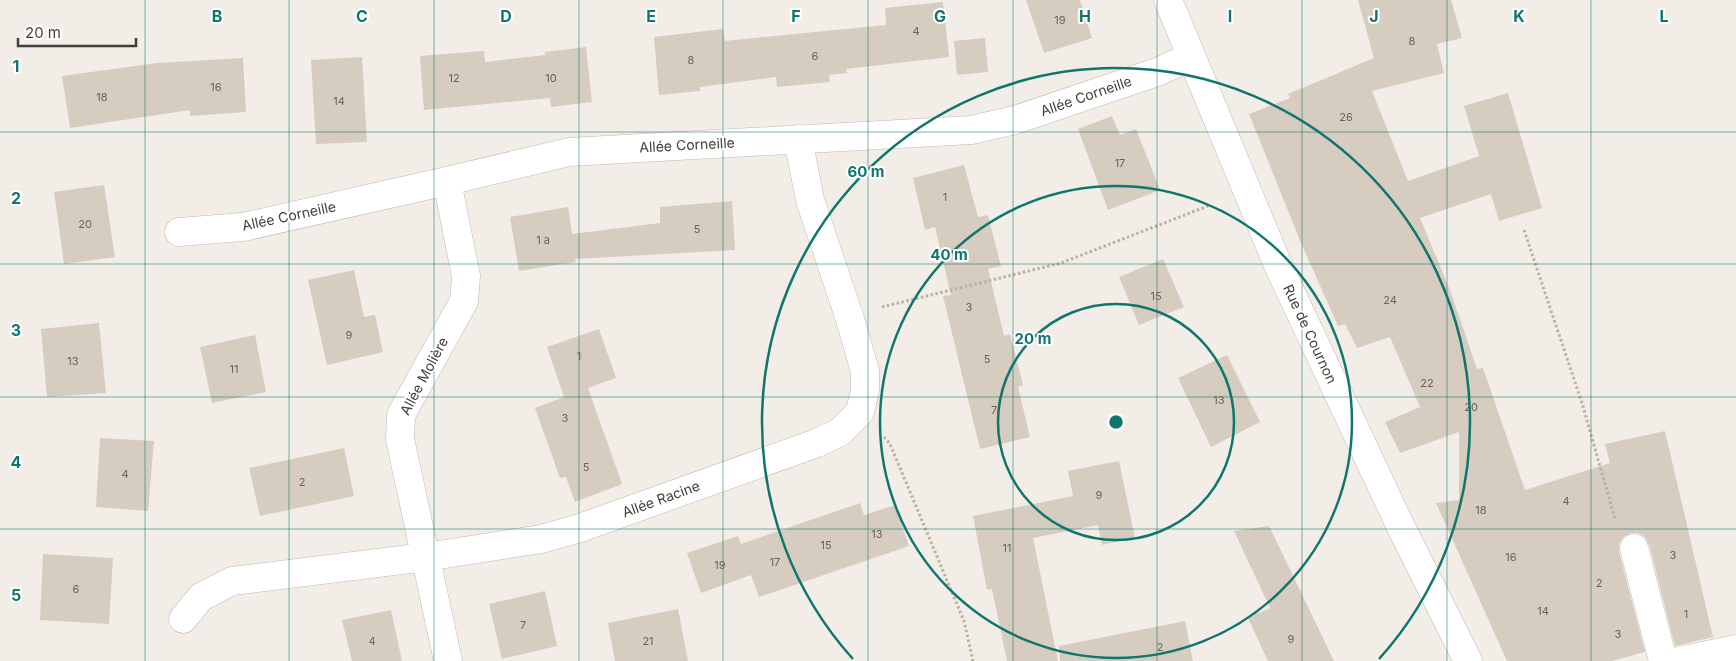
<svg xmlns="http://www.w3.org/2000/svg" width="1736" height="661" font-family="Inter,sans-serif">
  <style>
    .building { fill: #d6ccc0 }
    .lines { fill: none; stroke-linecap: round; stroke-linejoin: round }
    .minor-casing { stroke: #c0b8ad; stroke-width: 29 }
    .path { stroke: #bdb09d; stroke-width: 3; stroke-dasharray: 2.5 2.5; stroke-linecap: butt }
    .minor { stroke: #fff; stroke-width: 28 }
    .grid { fill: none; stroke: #0f766e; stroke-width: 1; stroke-opacity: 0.55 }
    .ring { fill: none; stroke: #0f766e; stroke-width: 2.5 }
    .labels { text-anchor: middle; stroke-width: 4; stroke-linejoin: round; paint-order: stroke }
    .number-label { font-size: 11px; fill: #696258 }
    .street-label { font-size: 14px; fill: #453e36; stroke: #fff }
    .grid-label { font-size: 16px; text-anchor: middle; font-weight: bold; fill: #0f766e; stroke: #fff; stroke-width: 4; stroke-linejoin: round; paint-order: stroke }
    .centre { fill: #0f766e; stroke: #fff; stroke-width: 2.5 }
    .ring-label { font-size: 15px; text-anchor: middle; font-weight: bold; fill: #0f766e; stroke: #fff; stroke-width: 4; stroke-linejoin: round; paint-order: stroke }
  </style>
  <rect width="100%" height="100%" fill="#f2eee7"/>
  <g class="building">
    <polygon points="1026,0 1080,0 1092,38 1044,53"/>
    <polygon points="1358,0 1451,0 1462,38 1437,44 1444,73 1372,91 1408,181 1479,156 1464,106 1508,93 1542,208 1499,221 1491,194 1420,218 1450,290 1477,369 1483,368 1525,490 1610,463 1605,444 1665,431 1713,637 1675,646 1649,544 1645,537 1639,533 1631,533 1623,537 1619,544 1619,552 1645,652 1612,661 1507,661 1436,503 1459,500 1459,432 1400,453 1385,422 1420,407 1390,337 1357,348 1345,324 1338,326 1301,243 1249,114 1290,98 1288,94 1374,58"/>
    <polygon points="943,2 949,57 846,69 847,73 829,75 830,82 777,87 776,77 700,87 700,91 659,95 654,37 723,29 725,41 886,25 885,8"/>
    <polygon points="985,38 988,72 957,75 954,41"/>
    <polygon points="586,47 592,102 551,107 550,98 424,110 420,56 484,51 485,62 545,55 545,52"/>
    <polygon points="362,57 367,142 316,144 311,60"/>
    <polygon points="243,58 246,112 190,116 190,110 70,128 62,76 157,63"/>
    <polygon points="1112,116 1120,135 1136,129 1160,190 1108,210 1078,129"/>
    <polygon points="964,165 978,217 988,215 1001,266 988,269 1004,336 1010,334 1023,385 1018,387 1030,437 980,449 943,296 951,295 935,227 925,230 913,178"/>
    <polygon points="104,185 115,257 64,264 54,192"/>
    <polygon points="732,201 735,250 575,259 576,262 519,271 510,217 568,207 572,234 660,223 660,207"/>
    <polygon points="1163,259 1184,307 1139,325 1119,277"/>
    <polygon points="354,270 364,317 375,315 383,352 327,365 308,280"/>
    <polygon points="99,323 106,393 47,397 41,329"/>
    <polygon points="599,329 616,378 588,388 622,484 575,502 566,477 560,478 535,408 564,397 547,347"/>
    <polygon points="255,335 266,392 212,403 200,347"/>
    <polygon points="1227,355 1260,422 1211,447 1178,378"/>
    <polygon points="100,438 154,441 148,511 96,507"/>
    <polygon points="344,448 354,496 260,516 249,468"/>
    <polygon points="1119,461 1135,538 1102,545 1098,525 1033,538 1058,661 1007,661 992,589 987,590 973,516 1073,496 1068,471"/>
    <polygon points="860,503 864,515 895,505 909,546 759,597 751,575 701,593 687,553 738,536 741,544"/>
    <polygon points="1269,526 1334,661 1268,661 1248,618 1270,608 1234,531"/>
    <polygon points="43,554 113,558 109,624 40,620"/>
    <polygon points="545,591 557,646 502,659 489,604"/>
    <polygon points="678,609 688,661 615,661 608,623"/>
    <polygon points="391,610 402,661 352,661 342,620"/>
    <polygon points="1185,621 1193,661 1060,661 1059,646"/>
  </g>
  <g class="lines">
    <g class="minor-casing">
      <g id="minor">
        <polyline points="1168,0 1278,265 1399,523 1468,661"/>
        <polyline points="447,181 466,276 464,301 401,415 400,439 448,661"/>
        <polyline points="179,232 243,227 447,181 569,152 971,130 1015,120 1157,72 1191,57"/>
        <polyline points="1634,548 1663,661"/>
        <polyline points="183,619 201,597 232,581 426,557 541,539 580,528 817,443 840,432 860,412 865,390 865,371 849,316 810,200 798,139"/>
        <polyline points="1679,661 1736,649"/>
      </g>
    </g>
    <g class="path">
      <polyline points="1524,230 1582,403 1615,519"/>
      <polyline points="882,307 1061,263 1208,206"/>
      <polyline points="884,437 890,444 964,621 973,661"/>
    </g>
    <use href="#minor" class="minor"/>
  </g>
  <path class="grid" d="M145,0V661M289,0V661M434,0V661M579,0V661M723,0V661M868,0V661M1013,0V661M1157,0V661M1302,0V661M1447,0V661M1591,0V661M0,132H1736M0,264H1736M0,397H1736M0,529H1736"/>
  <g class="ring">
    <circle cx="1116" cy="422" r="118"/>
    <circle cx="1116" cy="422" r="236"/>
    <path d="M853 659A354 354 0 1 1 1379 659"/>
  </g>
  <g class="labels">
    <g class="number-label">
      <text x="1060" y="24">19</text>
      <text x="916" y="35">4</text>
      <text x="1412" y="45">8</text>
      <text x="815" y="60">6</text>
      <text x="691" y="64">8</text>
      <text x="454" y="82">12</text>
      <text x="551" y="82">10</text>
      <text x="216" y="91">16</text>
      <text x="102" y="101">18</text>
      <text x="339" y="105">14</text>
      <text x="1346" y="121">26</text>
      <text x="1120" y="167">17</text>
      <text x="945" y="201">1</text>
      <text x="85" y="228">20</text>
      <text x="697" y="233">5</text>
      <text x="543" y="244">1 a</text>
      <text x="1156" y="300">15</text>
      <text x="1390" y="304">24</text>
      <text x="969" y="311">3</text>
      <text x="349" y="339">9</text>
      <text x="579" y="360">1</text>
      <text x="987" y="363">5</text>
      <text x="73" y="365">13</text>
      <text x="234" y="373">11</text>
      <text x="1427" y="387">22</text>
      <text x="1219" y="404">13</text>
      <text x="1471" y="411">20</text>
      <text x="994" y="414">7</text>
      <text x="565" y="422">3</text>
      <text x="586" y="471">5</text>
      <text x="125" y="478">4</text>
      <text x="302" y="486">2</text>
      <text x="1099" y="499">9</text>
      <text x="1566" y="505">4</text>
      <text x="1481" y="514">18</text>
      <text x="877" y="538">13</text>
      <text x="826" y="549">15</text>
      <text x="1007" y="552">11</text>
      <text x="1673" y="559">3</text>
      <text x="1511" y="561">16</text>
      <text x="775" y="566">17</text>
      <text x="720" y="569">19</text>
      <text x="1599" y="587">2</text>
      <text x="76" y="593">6</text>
      <text x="1543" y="615">14</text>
      <text x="1686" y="618">1</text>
      <text x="523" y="629">7</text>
      <text x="1618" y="638">3</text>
      <text x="1291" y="643">9</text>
      <text x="372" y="645">4</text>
      <text x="648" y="645">21</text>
      <text x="1160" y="651">2</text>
    </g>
    <g class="street-label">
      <text transform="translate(1086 96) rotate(-19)" y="5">Allée Corneille</text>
      <text transform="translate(687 145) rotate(-3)" y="5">Allée Corneille</text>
      <text transform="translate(289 216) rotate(-12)" y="5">Allée Corneille</text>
      <text transform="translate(1310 334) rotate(65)" y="5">Rue de Cournon</text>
      <text transform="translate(424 376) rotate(-62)" y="5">Allée Molière</text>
      <text transform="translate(661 499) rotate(-20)" y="5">Allée Racine</text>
    </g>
  </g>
  <g class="grid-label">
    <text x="217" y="22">B</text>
    <text x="362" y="22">C</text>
    <text x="506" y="22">D</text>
    <text x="651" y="22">E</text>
    <text x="796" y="22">F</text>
    <text x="940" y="22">G</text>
    <text x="1085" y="22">H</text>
    <text x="1230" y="22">I</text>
    <text x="1374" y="22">J</text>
    <text x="1519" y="22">K</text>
    <text x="1664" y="22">L</text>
    <text x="16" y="72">1</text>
    <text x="16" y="204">2</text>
    <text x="16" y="336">3</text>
    <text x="16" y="468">4</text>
    <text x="16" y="601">5</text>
  </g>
  <circle cx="1116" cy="422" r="8" class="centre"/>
  <g class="ring-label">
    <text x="866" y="177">60 m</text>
    <text x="949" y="260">40 m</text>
    <text x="1033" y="344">20 m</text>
  </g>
  <path d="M18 38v8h118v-8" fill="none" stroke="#453e36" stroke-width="2.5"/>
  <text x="25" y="38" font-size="15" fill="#453e36" stroke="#ffffff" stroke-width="4" paint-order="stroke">20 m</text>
</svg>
